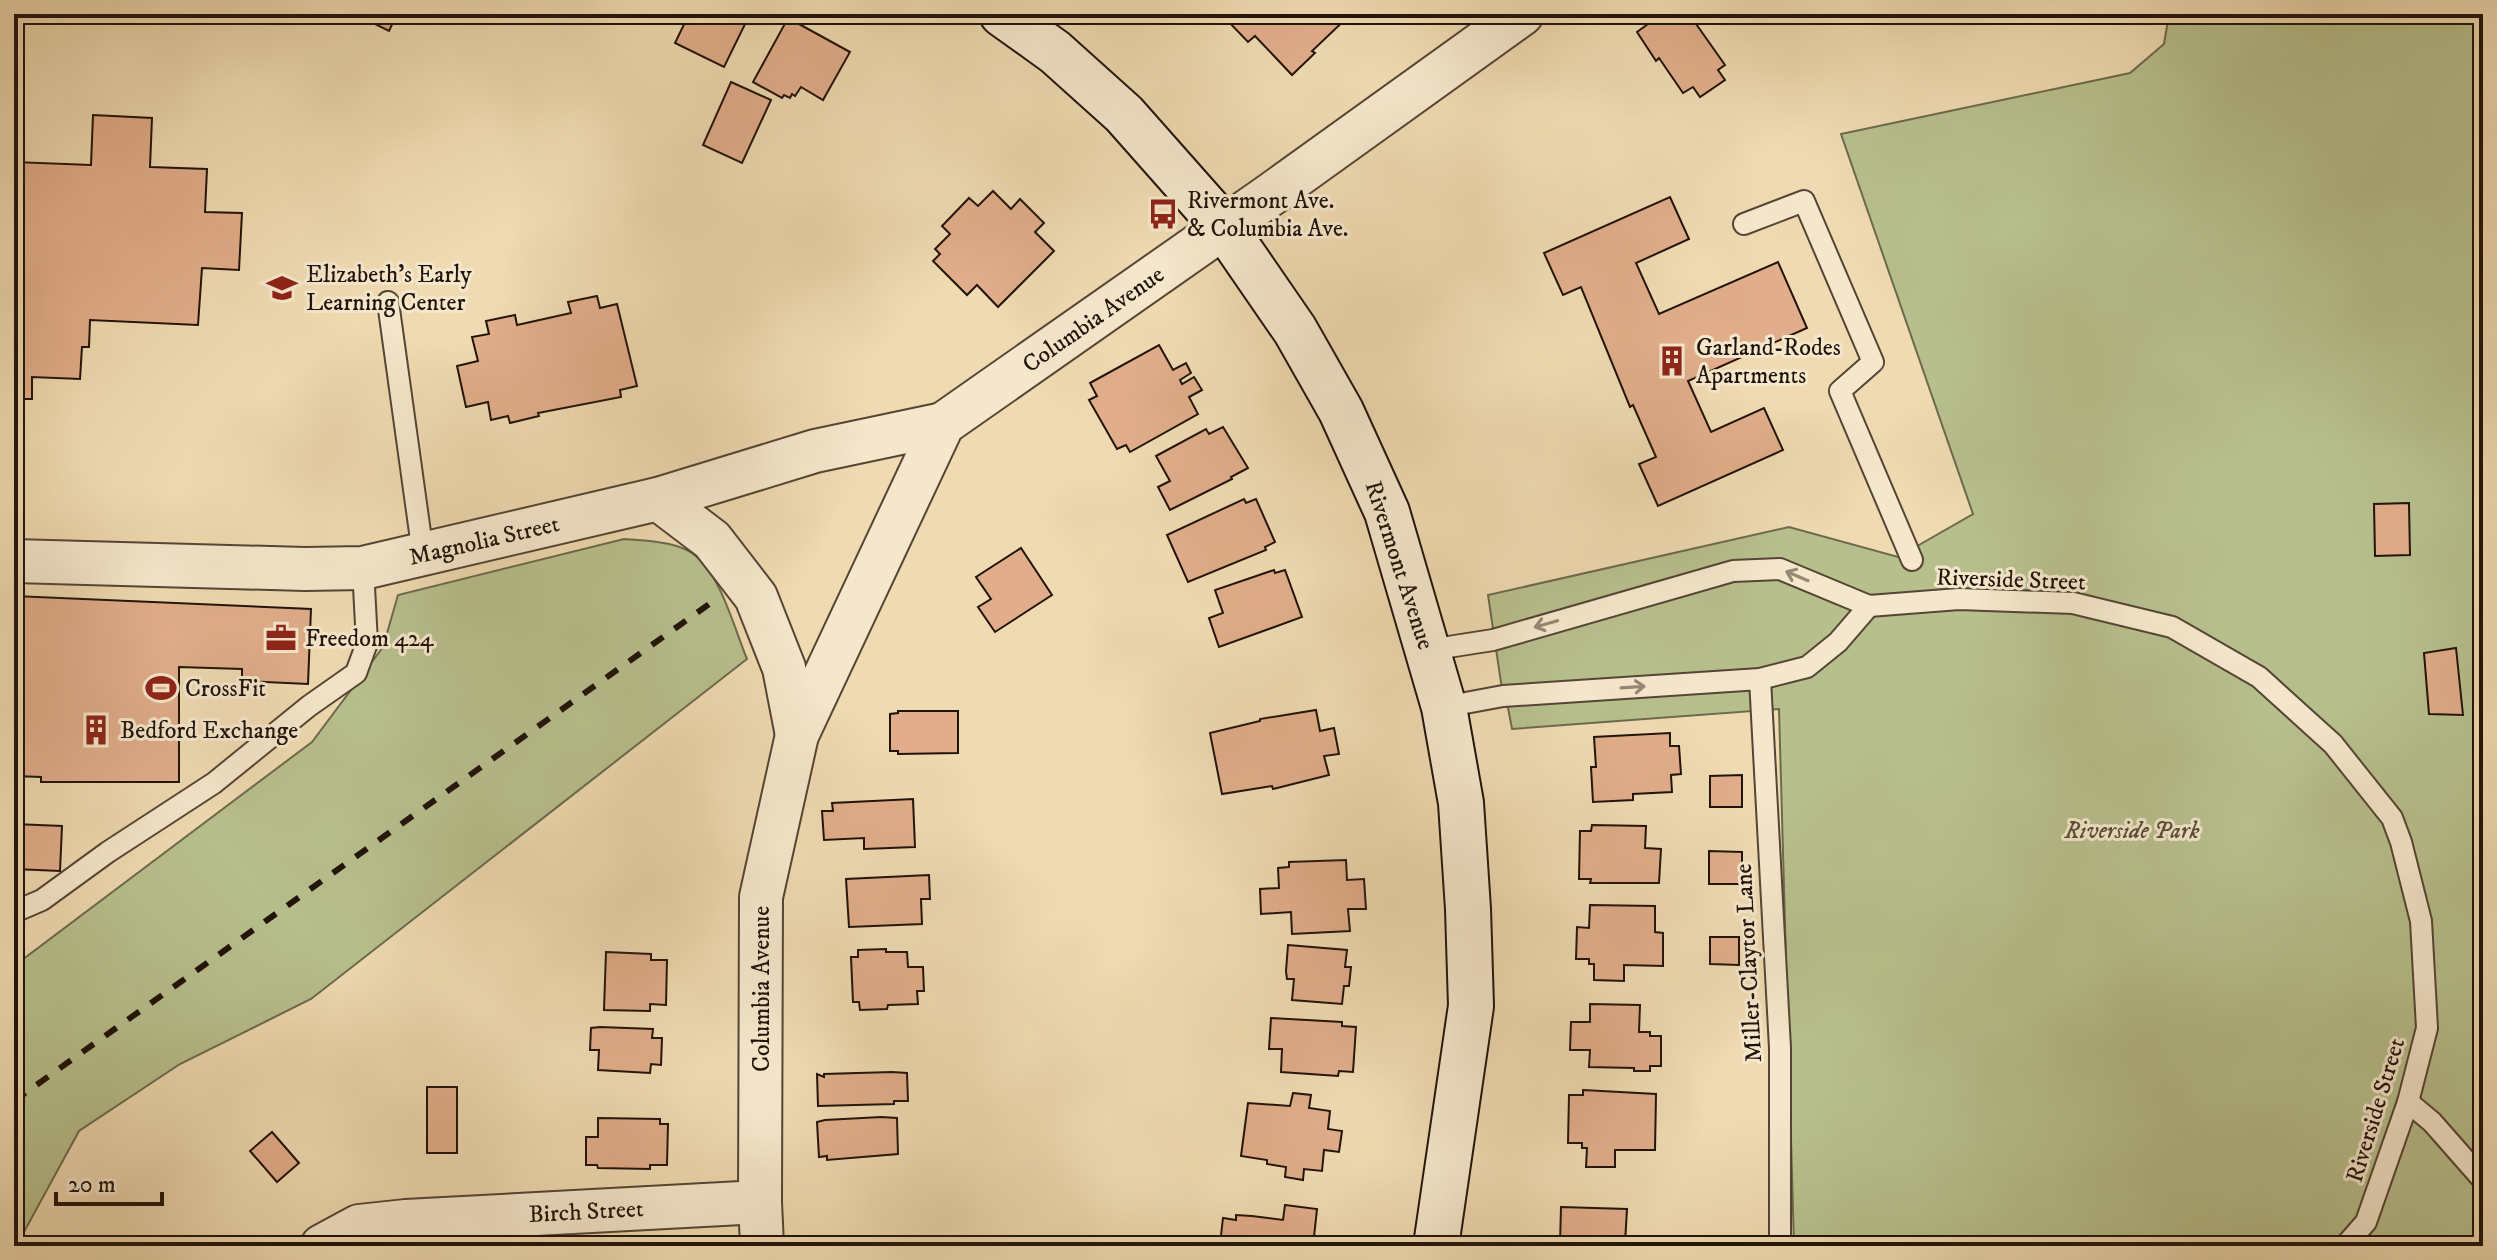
<svg xmlns="http://www.w3.org/2000/svg" width="2497" height="1260" font-family="'IM FELL DW Pica',serif">
  <style>
    .green { fill: #b7c08d; stroke: #6c6a4c; stroke-width: 2 }
    .building { fill: #e1ad8a; stroke: #21130a; stroke-width: 2 }
    .lines { fill: none; stroke-linecap: round; stroke-linejoin: round }
    .lane-casing { stroke: #544534; stroke-width: 24 }
    .street-casing { stroke: #544534; stroke-width: 46 }
    .secondary-casing { stroke: #21130a; stroke-width: 48 }
    .lane { stroke: #f5e7cc; stroke-width: 20 }
    .street { stroke: #f5e7cc; stroke-width: 42 }
    .secondary { stroke: #f5e7cc; stroke-width: 44 }
    .rail { stroke: #21130a; stroke-width: 6; stroke-dasharray: 14 14; stroke-linecap: butt }
    .oneway { stroke: #968875 }
    .labels { text-anchor: middle; stroke-width: 6; stroke-linejoin: round; paint-order: stroke }
    .poi-label { font-size: 24px; fill: #21130a; stroke: #f5e7cc; text-anchor: start }
    .street-label { font-size: 24px; fill: #21130a; stroke: #f5e7cc }
    .park-label { font-size: 24px; font-style: italic; fill: #565038; stroke: #f5e7cc }
  </style>
  <rect width="100%" height="100%" fill="#efdab1"/>
  <filter id="stains"><feTurbulence type="fractalNoise" baseFrequency=".0025" numOctaves="4"/><feColorMatrix values="0 0 0 0 .2 0 0 0 0 .09 0 0 0 0 .02 0 0 0 .5 -.17"/></filter>
  <radialGradient id="worn" r=".72"><stop offset=".6" stop-color="#630" stop-opacity="0"/><stop offset="1" stop-color="#630" stop-opacity=".3"/></radialGradient>
  <g class="green">
    <polygon points="2169,14 2483,14 2483,1246 1794,1246 1779,709 1512,729 1506,697 1503,696 1488,595 1789,527 1898,557 1973,514 1841,134 2130,73 2164,44"/>
    <path d="M624,539C646,541 680,541 697,557C721,577 735,630 747,659L311,999L180,1064L79,1131L24,1232L14,1223V966L312,742L383,647L398,595Z"/>
  </g>
  <g class="building">
    <polygon points="355,14 397,14 389,31"/>
    <polygon points="689,14 750,14 724,67 675,43"/>
    <polygon points="1227,14 1351,14 1312,51 1315,53 1292,75 1255,36 1248,42 1224,17"/>
    <polygon points="1662,14 1689,14 1725,65 1718,70 1725,80 1700,97 1693,87 1683,93 1659,58 1656,61 1637,32"/>
    <polygon points="788,18 850,52 823,100 801,87 795,96 792,94 790,98 784,95 782,98 753,82"/>
    <polygon points="731,82 771,100 742,163 703,145"/>
    <polygon points="93,115 152,118 150,167 207,169 205,212 242,213 239,270 202,268 198,325 90,320 89,347 82,347 80,379 32,377 32,399 14,399 14,162 91,165"/>
    <polygon points="993,191 1011,209 1020,199 1044,223 1035,232 1054,251 998,307 977,285 967,295 933,261 940,254 935,249 950,234 942,226 969,198 978,206"/>
    <polygon points="1670,197 1689,239 1636,263 1659,314 1778,262 1807,328 1688,381 1711,432 1764,408 1783,450 1658,506 1639,464 1656,457 1633,405 1630,407 1581,287 1563,295 1544,253"/>
    <polygon points="597,296 600,308 617,304 637,386 620,390 621,397 538,413 539,416 510,423 508,416 491,420 488,402 466,407 457,366 478,361 472,337 489,334 486,321 515,315 517,325 571,313 568,302"/>
    <polygon points="1159,345 1173,370 1186,363 1191,373 1180,380 1182,384 1194,377 1202,390 1189,397 1198,414 1130,452 1126,445 1117,449 1089,400 1097,396 1090,383"/>
    <polygon points="1223,427 1248,468 1231,477 1232,479 1170,510 1158,487 1170,481 1156,456 1206,429 1209,434"/>
    <polygon points="1244,499 1246,503 1256,499 1275,542 1265,547 1266,550 1188,582 1167,535"/>
    <polygon points="2409,503 2410,555 2375,556 2374,504"/>
    <polygon points="1021,548 1052,595 995,632 978,607 991,599 976,577"/>
    <polygon points="1274,570 1275,573 1285,570 1302,617 1219,647 1209,618 1223,613 1215,590"/>
    <polygon points="14,596 311,609 308,684 242,681 242,669 179,667 179,782 41,782 41,777 14,776"/>
    <polygon points="2456,648 2463,715 2429,714 2424,653"/>
    <polygon points="1316,710 1320,731 1334,728 1339,754 1324,756 1329,775 1273,789 1272,786 1222,794 1210,733 1260,721 1260,719"/>
    <polygon points="898,711 958,711 958,753 898,754 898,751 890,751 890,714 898,713"/>
    <polygon points="1670,733 1670,746 1679,746 1681,774 1671,775 1672,792 1633,794 1633,800 1593,802 1591,767 1596,767 1594,737"/>
    <polygon points="1742,775 1742,807 1710,807 1710,776"/>
    <polygon points="913,799 915,847 864,849 864,838 824,840 822,811 833,811 832,803"/>
    <polygon points="14,824 62,826 60,871 14,869"/>
    <polygon points="1592,825 1646,826 1645,848 1661,849 1659,883 1590,883 1591,879 1579,879 1580,831 1591,831"/>
    <polygon points="1709,851 1742,852 1742,884 1709,884"/>
    <polygon points="1346,860 1347,880 1364,879 1366,909 1348,909 1350,931 1292,934 1291,912 1261,914 1260,889 1279,888 1278,868 1289,867 1289,862"/>
    <polygon points="929,875 930,899 921,899 922,924 849,927 846,879"/>
    <polygon points="1590,905 1655,906 1655,932 1663,933 1663,966 1624,965 1624,981 1594,980 1594,964 1589,964 1589,959 1576,959 1577,927 1589,928"/>
    <polygon points="1710,937 1739,937 1739,965 1710,964"/>
    <polygon points="1288,945 1347,950 1345,967 1351,967 1349,986 1344,986 1342,1004 1292,1000 1294,979 1287,979 1286,971"/>
    <polygon points="886,949 886,952 907,952 908,967 923,967 924,991 917,991 918,1004 888,1005 887,1009 860,1010 859,1002 853,1002 851,957 858,957 858,950"/>
    <polygon points="606,952 651,954 651,960 667,960 666,1005 650,1004 650,1011 604,1010"/>
    <polygon points="1590,1004 1640,1005 1639,1032 1650,1032 1650,1036 1661,1036 1661,1066 1650,1066 1650,1071 1634,1071 1634,1068 1589,1067 1590,1050 1570,1050 1571,1022 1590,1022"/>
    <polygon points="1271,1018 1342,1022 1342,1026 1356,1027 1353,1072 1339,1071 1338,1076 1281,1072 1282,1049 1269,1049"/>
    <polygon points="600,1027 653,1029 652,1038 662,1038 661,1065 651,1064 650,1073 598,1070 599,1050 590,1050 591,1028"/>
    <polygon points="892,1072 907,1073 908,1101 894,1101 894,1104 818,1106 817,1074 824,1077 824,1074"/>
    <rect x="427" y="1087" width="30" height="66"/>
    <polygon points="1583,1090 1656,1094 1655,1150 1615,1150 1615,1167 1586,1167 1587,1148 1582,1148 1582,1143 1568,1143 1569,1095 1583,1095"/>
    <polygon points="1293,1093 1311,1095 1309,1108 1330,1111 1328,1129 1342,1131 1339,1152 1324,1150 1322,1171 1304,1169 1303,1180 1285,1177 1286,1167 1267,1164 1267,1160 1241,1156 1248,1103 1290,1106"/>
    <polygon points="881,1117 897,1118 898,1154 827,1160 827,1156 819,1157 817,1122 825,1120"/>
    <polygon points="598,1118 660,1119 660,1124 668,1124 667,1165 650,1165 650,1169 598,1168 597,1165 586,1165 586,1137 598,1137"/>
    <polygon points="272,1132 299,1163 277,1182 250,1151"/>
    <polygon points="1285,1205 1317,1209 1313,1246 1220,1244 1223,1218 1236,1220 1236,1215 1252,1216 1283,1220"/>
    <polygon points="1561,1207 1627,1209 1625,1243 1645,1244 1645,1246 1555,1246 1560,1244"/>
  </g>
  <g class="lines">
    <g class="lane-casing">
      <g id="lane">
        <polyline points="1744,224 1804,201 1873,362 1840,391 1912,560"/>
        <polyline points="388,302 423,554"/>
        <polyline points="1429,650 1493,640 1733,571 1780,569 1869,606 1959,599 2073,603 2172,627 2259,677 2333,744 2392,818 2401,842 2421,921 2427,1028 2408,1102 2366,1222 2345,1246"/>
        <polyline points="1760,679 1780,1048 1780,1246"/>
        <polyline points="1444,707 1503,696 1760,679 1807,667 1838,642 1869,606"/>
        <polyline points="14,912 42,900 108,852 214,783 309,706 356,673 367,643 363,568"/>
        <polyline points="2408,1102 2432,1122 2483,1180"/>
      </g>
    </g>
    <g class="street-casing">
      <g id="street">
        <polyline points="658,499 712,540 756,597 784,668 797,735"/>
        <polyline points="14,561 305,569 363,568 658,499 815,451 943,424"/>
        <polyline points="322,1246 359,1226 406,1221 760,1202"/>
        <polyline points="762,1246 760,1202 761,897 797,735 943,424 1273,193 1522,14"/>
      </g>
    </g>
    <g class="secondary-casing">
      <polyline id="secondary" points="1002,14 1055,52 1124,114 1224,227 1295,330 1341,411 1387,512 1444,707 1461,803 1468,909 1471,1006 1436,1246"/>
    </g>
    <use href="#lane" class="lane"/>
    <use href="#street" class="street"/>
    <use href="#secondary" class="secondary"/>
    <polyline class="rail" points="14,1101 712,602"/>
  </g>
  <defs><path id="oneway-shaft" d="M-6 0H5M1.5-3L5.5 0L1.5 3" fill="none" stroke-width="1.6" stroke-linecap="round" stroke-linejoin="round" transform="scale(2)"/></defs>
  <g class="oneway">
    <use href="#oneway-shaft" transform="translate(1797 576) rotate(-157)"/>
    <use href="#oneway-shaft" transform="translate(1546 624) rotate(164)"/>
    <use href="#oneway-shaft" transform="translate(1633 687) rotate(-4)"/>
  </g>
  <defs>
    <g id="bus-bare" transform="scale(2.4)"><path d="M-5-6H5V4H4V6H2V4H-2V6H-4V4H-5ZM-3.5-4V0h7V-4ZM-3.5 1.2v1.5H-2V1.2ZM2 1.2v1.5H3.5V1.2Z" fill="#8f2418" stroke="#f5e7cc" stroke-width="2.5" paint-order="stroke"/></g>
    <g id="school-bare" transform="scale(2.4)"><path d="M0-5L7-2L0 1L-7-2ZM-4 1L0 2.5L4 1V4Q0 6-4 4Z" fill="#8f2418" stroke="#f5e7cc" stroke-width="2.5" paint-order="stroke"/></g>
    <g id="building-bare" transform="scale(2.4)"><path d="M-4-6H4V6H1V3H-1V6H-4ZM-2.5-4.3h1.7v1.8h-1.7ZM.8-4.3h1.7v1.8H.8ZM-2.5-1h1.7V.8h-1.7ZM.8-1h1.7V.8H.8Z" fill="#8f2418" stroke="#f5e7cc" stroke-width="2.5" paint-order="stroke"/></g>
    <g id="office-bare" transform="scale(2.4)"><path d="M-6-3h4V-5.5h4V-3h4V5H-6ZM-1-4.5V-3h2v-1.5ZM-6 0V1H6V0Z" fill="#8f2418" stroke="#f5e7cc" stroke-width="2.5" paint-order="stroke"/></g>
    <g id="stadium-bare" transform="scale(2.4)"><path d="M0-5a6.5 5 0 1 0 0 10a6.5 5 0 1 0 0-10ZM-3.5-1.8h7v3.6h-7Z" fill="#8f2418" stroke="#f5e7cc" stroke-width="2.5" paint-order="stroke"/></g>
  </defs>
  <g fill-rule="evenodd">
    <use href="#bus-bare" x="1163" y="214"/>
    <use href="#school-bare" x="282" y="288"/>
    <use href="#building-bare" x="1672" y="361"/>
    <use href="#office-bare" x="281" y="638"/>
    <use href="#stadium-bare" x="161" y="688"/>
    <use href="#building-bare" x="96" y="730"/>
  </g>
  <g class="labels">
    <g class="poi-label">
      <text x="1187" y="208">Rivermont Ave.<tspan x="1187" dy="28">&amp; Columbia Ave.</tspan></text>
      <text x="306" y="282">Elizabeth's Early<tspan x="306" dy="28">Learning Center</tspan></text>
      <text x="1696" y="355">Garland-Rodes<tspan x="1696" dy="28">Apartments</tspan></text>
      <text x="305" y="646">Freedom 424</text>
      <text x="185" y="696">CrossFit</text>
      <text x="120" y="738">Bedford Exchange</text>
    </g>
    <g class="street-label">
      <text transform="translate(1093 319) rotate(-35)" y="8">Columbia Avenue</text>
      <text transform="translate(484 540) rotate(-13)" y="8">Magnolia Street</text>
      <text transform="translate(1400 565) rotate(72)" y="8">Rivermont Avenue</text>
      <text transform="translate(2011 579) rotate(2)" y="8">Riverside Street</text>
      <text transform="translate(1748 963) rotate(-93)" y="8">Miller-Claytor Lane</text>
      <text transform="translate(761 989) rotate(-90)" y="8">Columbia Avenue</text>
      <text transform="translate(2375 1110) rotate(-73)" y="8">Riverside Street</text>
      <text transform="translate(586 1211) rotate(-3)" y="8">Birch Street</text>
    </g>
    <g class="park-label">
      <text x="2132" y="838">Riverside Park</text>
    </g>
  </g>
  <rect width="2497" height="1260" fill="none" stroke="#efdab1" stroke-width="48"/>
  <rect x="16" y="16" width="2465" height="1228" fill="none" stroke="#21130a" stroke-width="4"/>
  <rect x="24" y="24" width="2449" height="1212" fill="none" stroke="#21130a" stroke-width="2"/>
  <path d="M56 1192v12h106v-12" fill="none" stroke="#21130a" stroke-width="4"/>
  <text x="68" y="1192" font-size="24" fill="#21130a" stroke="#f5e7cc" stroke-width="6" paint-order="stroke">20 m</text>
  <rect width="100%" height="100%" filter="url(#stains)"/>
  <rect width="100%" height="100%" fill="url(#worn)"/>
</svg>
